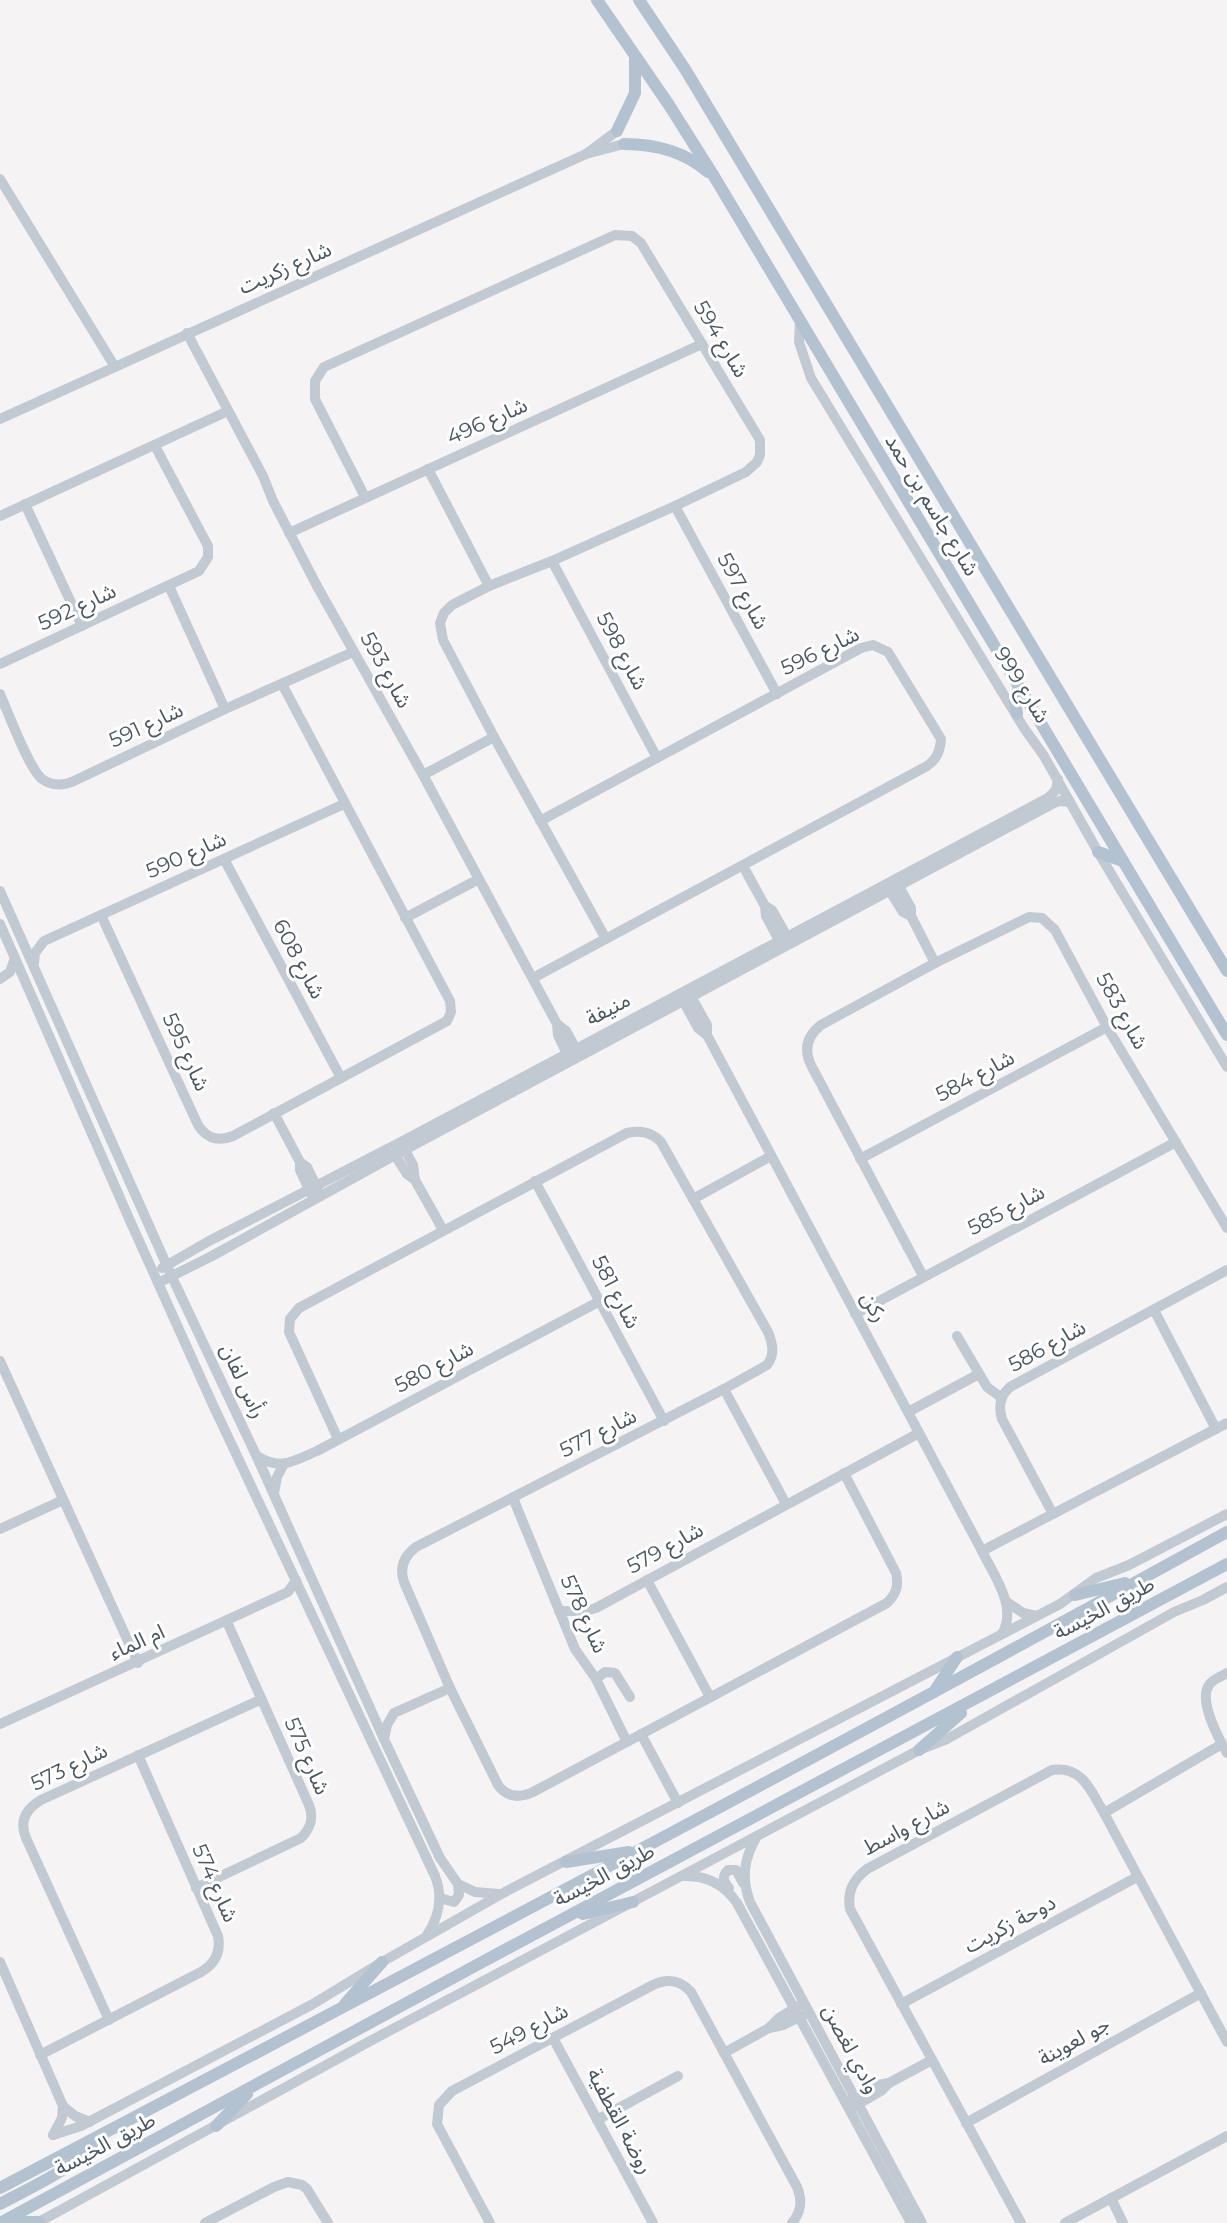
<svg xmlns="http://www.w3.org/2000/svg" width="1227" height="2223" font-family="Montserrat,'Noto Sans Arabic',sans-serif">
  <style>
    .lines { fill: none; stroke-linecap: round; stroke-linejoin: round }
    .minor { stroke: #c1cad2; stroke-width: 10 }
    .major { stroke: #b3c2d1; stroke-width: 12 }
    .labels { text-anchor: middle; stroke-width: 6; stroke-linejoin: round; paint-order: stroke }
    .street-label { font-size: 21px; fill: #4a5661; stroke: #fff }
  </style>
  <rect width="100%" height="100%" fill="#f5f3f3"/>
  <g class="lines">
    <g class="minor">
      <polyline points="586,154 617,131"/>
      <polyline points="0,179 115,367"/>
      <polyline points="800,321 799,342 811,378 1024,728 1044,756 1098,852 1227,1067"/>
      <polyline points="187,333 263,476 273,501 317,586 423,775 557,1024 566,1031 577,1051"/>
      <polyline points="0,419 586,154 624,144"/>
      <polyline points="428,469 489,586"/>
      <polyline points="365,497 315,399 315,381 324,367 615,235 632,236 641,243 760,440 760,455 757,462 746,472 675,506 552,561 489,586 452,605 444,613 440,623 443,640 494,737 606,939"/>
      <polyline points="25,504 82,626"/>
      <polyline points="675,506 777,694"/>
      <polyline points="0,516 228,411"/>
      <polyline points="289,533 702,344"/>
      <polyline points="552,561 657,758"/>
      <polyline points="169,586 225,709"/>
      <polyline points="0,664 199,571 208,557 208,546 155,446"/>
      <path d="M0,694C8,712 29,769 42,779C52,786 63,786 74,781L225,709L353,652"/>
      <polyline points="423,775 494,737"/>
      <polyline points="224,859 341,1078"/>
      <polyline points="743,866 765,906 772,910 790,942"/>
      <polyline points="897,883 911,908 911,916 935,963"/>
      <polyline points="888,888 903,912 911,916"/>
      <polyline points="0,891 172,1277 256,1455 384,1739 440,1858 458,1884 475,1892 499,1894"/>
      <polyline points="765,906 766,916 782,946"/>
      <path d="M101,915L198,1125C206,1138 218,1142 233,1136L447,1021L451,1012L450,1001L282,684"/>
      <polyline points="405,918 479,879"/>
      <path d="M0,924L131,1223L213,1405L435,1876C443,1896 439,1917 427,1935"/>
      <polyline points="34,963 35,953 44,941 344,804"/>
      <path d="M533,978L927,766C937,759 940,751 941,739L888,652L873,645L861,648L540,821"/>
      <polyline points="0,979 10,972 15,958"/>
      <polyline points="688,991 707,1025 707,1035"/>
      <path d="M680,995L698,1028L707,1035L982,1551C994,1576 1018,1607 1002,1634"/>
      <polyline points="557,1024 558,1035 568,1056"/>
      <polyline points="274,1113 300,1162 300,1170 311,1194"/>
      <polyline points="405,1150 413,1165 415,1180"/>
      <polyline points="395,1155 407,1174 415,1180 443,1230"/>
      <polyline points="860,1159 1107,1027"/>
      <polyline points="300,1162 307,1167 318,1190"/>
      <polyline points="535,1181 664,1421"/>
      <polyline points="693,1199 771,1156"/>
      <polyline points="162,1268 209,1241 401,1142 1048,798 1056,790 1058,779"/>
      <path d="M923,1276L812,1067C803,1050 807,1036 821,1025L935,963L1029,917L1042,918L1055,930L1107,1027L1227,1228"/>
      <polyline points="158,1283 212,1256 395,1155 1052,804 1059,801 1070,802"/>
      <polyline points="1154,1310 1216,1429"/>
      <polyline points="855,1314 1176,1142"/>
      <polyline points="957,1336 987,1387 1002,1398"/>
      <polyline points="0,1361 138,1663"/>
      <polyline points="724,1389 786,1504"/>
      <polyline points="908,1412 979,1374"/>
      <path d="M338,1439L289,1332L290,1319L299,1308L627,1133C641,1130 651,1132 661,1142L768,1332C773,1344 775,1355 767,1365L724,1389L416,1547C404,1556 399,1567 404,1582L450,1688L498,1785C507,1798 520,1798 533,1792L887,1603C896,1594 899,1586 896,1573L844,1473"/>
      <path d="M257,1456C281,1471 293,1461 317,1451L600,1301"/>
      <polyline points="274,1493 277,1477 284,1464"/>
      <polyline points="513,1498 575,1649 596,1679 627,1742"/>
      <path d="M1053,1514L1002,1419C998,1406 1000,1396 1010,1387L1227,1270"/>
      <polyline points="0,1529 63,1500"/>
      <polyline points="982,1551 1227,1423"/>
      <polyline points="647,1580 710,1697"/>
      <polyline points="1007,1602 1023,1613 1037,1616"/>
      <polyline points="559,1611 586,1611 596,1608 919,1433"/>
      <path d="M1227,1673C1221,1677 1213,1679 1209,1685C1198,1700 1219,1739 1227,1753"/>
      <polyline points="596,1679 605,1672 615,1673 630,1697"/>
      <polyline points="0,1724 288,1592 296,1580"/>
      <polyline points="641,1734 678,1803"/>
      <polyline points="384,1739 387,1725 394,1713 450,1688"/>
      <polyline points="1104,1813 1222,1744"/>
      <path d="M757,1836C744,1858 741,1878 750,1902L922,2223"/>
      <path d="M683,1876C705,1875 724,1884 737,1903L911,2223"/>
      <path d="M196,1888L301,1838C311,1828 314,1818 309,1805L227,1622"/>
      <path d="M729,1888C724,1882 721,1877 728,1870H736L743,1883"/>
      <polyline points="440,1898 454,1902 459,1895 458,1884"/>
      <polyline points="0,1962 63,2106 75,2116 90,2122"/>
      <polyline points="901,2004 1137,1877"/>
      <path d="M109,2020L26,1838C19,1821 26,1809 41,1800L260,1700"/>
      <polyline points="769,2028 783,2025 804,2015"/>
      <polyline points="553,2038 653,2223"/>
      <polyline points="724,2053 769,2028 779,2018 800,2005"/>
      <path d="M40,2055L201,1972C215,1964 221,1952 218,1936L138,1755"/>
      <polyline points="851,2099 877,2085 889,2083 932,2060"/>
      <polyline points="855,2106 881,2091 889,2083"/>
      <polyline points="597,2120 678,2076"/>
      <polyline points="966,2123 1201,1993"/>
      <polyline points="53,2135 81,2126 313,2004 382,1962 505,1892 1060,1604 1096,1578 1129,1565 1227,1514"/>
      <polyline points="53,2135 62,2118 63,2106"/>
      <polyline points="1111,2198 1123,2223"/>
      <polyline points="37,2223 372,2040 919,1750 947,1739 1174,1612 1203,1600 1227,1587"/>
      <polyline points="205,2223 274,2187 288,2182 302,2185 307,2189 328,2223"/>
      <path d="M490,2223L437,2124L439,2105L452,2091L653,1985C668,1978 680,1980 691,1992L797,2187C803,2201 801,2212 792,2223"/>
      <path d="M1021,2223L850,1909C847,1891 853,1880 867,1869L1052,1770C1082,1765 1091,1791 1104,1813L1227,2042"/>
      <polyline points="1065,2223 1227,2136"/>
    </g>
    <g class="major">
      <polyline points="597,0 669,105 715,178 1227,1035"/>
      <polyline points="639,0 685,69 1227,971"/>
      <polyline points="617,131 635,93 635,56"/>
      <path d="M624,144C654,144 684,151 708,172"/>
      <polyline points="1017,714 1015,700 1019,687"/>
      <polyline points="1098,852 1123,861"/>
      <polyline points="1075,1595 1125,1583"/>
      <polyline points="936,1689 957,1657"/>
      <polyline points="919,1750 961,1713"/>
      <polyline points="566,1862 629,1852"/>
      <polyline points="583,1914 633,1902"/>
      <polyline points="345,2004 382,1962"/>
      <polyline points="216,2126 247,2094"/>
      <path d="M0,2188C410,1972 821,1756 1227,1532"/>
      <path d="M0,2204C27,2189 79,2167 94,2141"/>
      <polyline points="4,2222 39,2222"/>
      <polyline points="0,2223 486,1960 1227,1564"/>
    </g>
  </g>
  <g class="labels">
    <g class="street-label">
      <text transform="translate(285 268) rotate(-24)" y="7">شارع زكريت</text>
      <text transform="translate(721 339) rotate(59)" y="7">شارع 594</text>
      <text transform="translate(487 421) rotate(-24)" y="7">شارع 496</text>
      <text transform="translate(932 505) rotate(59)" y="7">شارع جاسم بن حمد</text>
      <text transform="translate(743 591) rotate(61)" y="7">شارع 597</text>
      <text transform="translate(77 607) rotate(-25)" y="7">شارع 592</text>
      <text transform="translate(622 651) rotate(62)" y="7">شارع 598</text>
      <text transform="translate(820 651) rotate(-26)" y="7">شارع 596</text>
      <text transform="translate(386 670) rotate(61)" y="7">شارع 593</text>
      <text transform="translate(1022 685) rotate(58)" y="7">شارع 999</text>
      <text transform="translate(146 725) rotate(-25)" y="7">شارع 591</text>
      <text transform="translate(186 855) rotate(-24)" y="7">شارع 590</text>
      <text transform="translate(299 959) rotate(62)" y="7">شارع 608</text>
      <text transform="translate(608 1009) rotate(-28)" y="7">منيفة</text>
      <text transform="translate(1122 1011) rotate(61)" y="7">شارع 583</text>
      <text transform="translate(186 1052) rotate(65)" y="7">شارع 595</text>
      <text transform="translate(975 1076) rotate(-28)" y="7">شارع 584</text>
      <text transform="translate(1006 1210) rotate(-28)" y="7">شارع 585</text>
      <text transform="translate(616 1292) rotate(62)" y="7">شارع 581</text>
      <text transform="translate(874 1307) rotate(62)" y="7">ركن</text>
      <text transform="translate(1047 1346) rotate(-29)" y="7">شارع 586</text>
      <text transform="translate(434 1367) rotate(-28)" y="7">شارع 580</text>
      <text transform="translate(243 1381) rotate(65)" y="7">رأس لفان</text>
      <text transform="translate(598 1433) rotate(-27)" y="7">شارع 577</text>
      <text transform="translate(665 1548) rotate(-29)" y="7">شارع 579</text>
      <text transform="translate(1104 1608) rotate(-28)" y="7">طريق الخيسة</text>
      <text transform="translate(584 1614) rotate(65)" y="7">شارع 578</text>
      <text transform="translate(137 1642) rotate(-24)" y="7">ام الماء</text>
      <text transform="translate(307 1756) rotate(66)" y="7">شارع 575</text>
      <text transform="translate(69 1767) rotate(-26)" y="7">شارع 573</text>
      <text transform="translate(906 1827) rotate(-28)" y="7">شارع واسط</text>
      <text transform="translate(604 1875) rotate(-28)" y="7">طريق الخيسة</text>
      <text transform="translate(215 1883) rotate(66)" y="7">شارع 574</text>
      <text transform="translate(1010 1924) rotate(-28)" y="7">دوحة زكريت</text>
      <text transform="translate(529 2029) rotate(-28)" y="7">شارع 549</text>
      <text transform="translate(1074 2041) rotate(-29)" y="7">جو لعوينة</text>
      <text transform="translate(851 2049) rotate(62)" y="7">وادي لغصن</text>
      <text transform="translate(620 2121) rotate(62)" y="7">روضة القطفية</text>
      <text transform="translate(105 2144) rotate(-28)" y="7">طريق الخيسة</text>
    </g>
  </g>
</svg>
